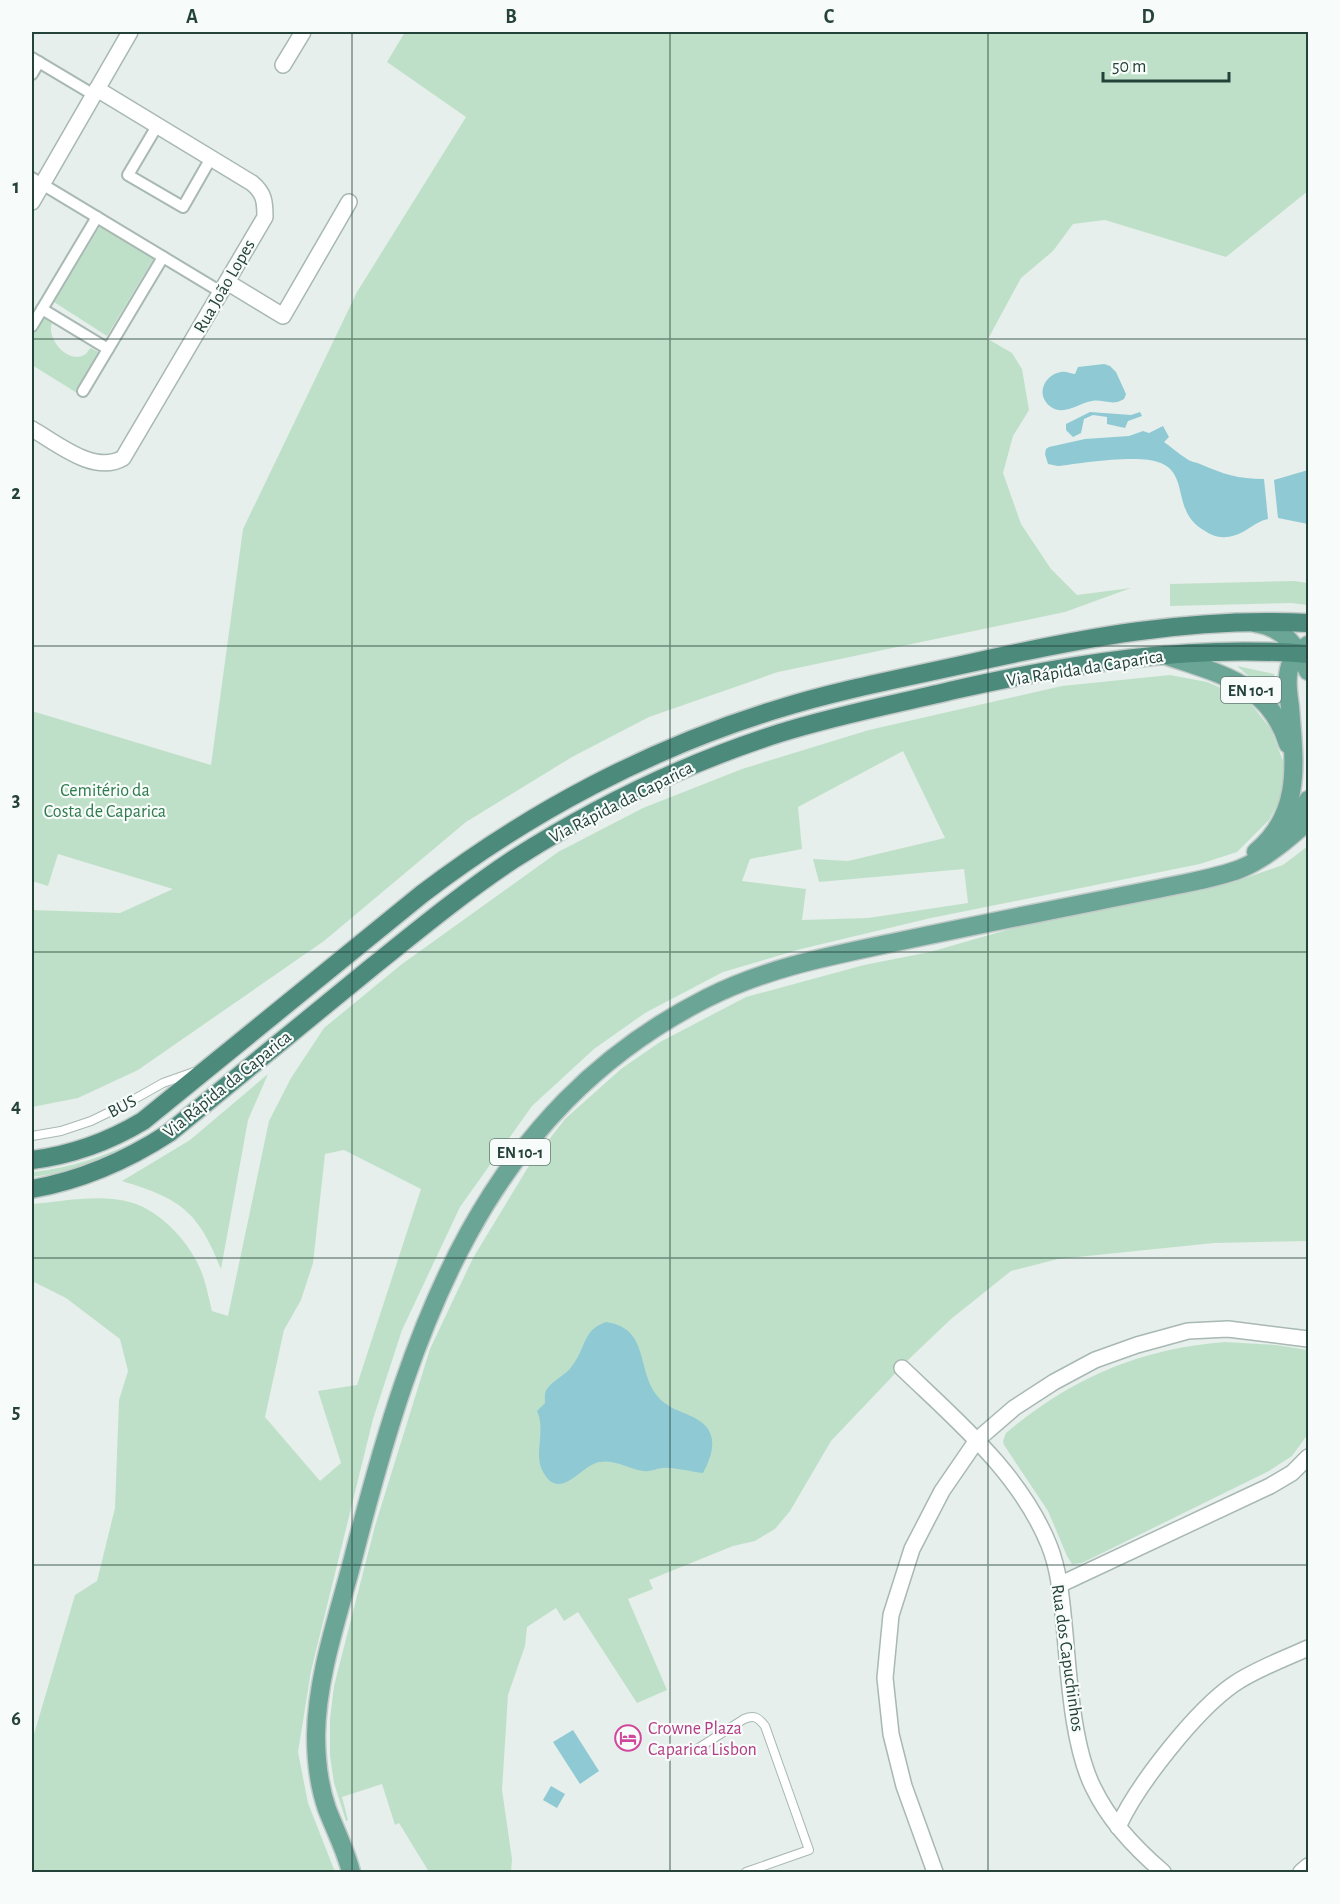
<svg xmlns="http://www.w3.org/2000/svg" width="1340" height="1904" font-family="'Alegreya Sans',sans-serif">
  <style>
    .green { fill: #bfe0c8; fill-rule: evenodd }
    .water { fill: #8ec9d4 }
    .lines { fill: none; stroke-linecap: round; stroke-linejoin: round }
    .service-casing { stroke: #a8b8b2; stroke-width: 10 }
    .pedestrian-casing { stroke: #a8b8b2; stroke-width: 14 }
    .minor-casing { stroke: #a8b8b2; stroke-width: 18 }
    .primary-casing { stroke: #c2cac8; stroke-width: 21 }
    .trunk-casing { stroke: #c2cac8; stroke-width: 21 }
    .service { stroke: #fff; stroke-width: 8 }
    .pedestrian { stroke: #fff; stroke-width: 10 }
    .minor { stroke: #fff; stroke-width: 15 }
    .primary { stroke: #6aa596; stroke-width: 18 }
    .trunk { stroke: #4c8a7c; stroke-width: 18 }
    .grid { fill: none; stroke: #24423a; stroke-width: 1.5; stroke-opacity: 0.55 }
    .labels { text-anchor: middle; stroke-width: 4.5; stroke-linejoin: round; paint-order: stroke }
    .shield { fill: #f7fbf9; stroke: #637a73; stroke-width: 1.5 }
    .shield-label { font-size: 16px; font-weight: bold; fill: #24423a }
    .street-label { font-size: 18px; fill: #24423a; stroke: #f7fbf9 }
    .park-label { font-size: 18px; fill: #2d7a4b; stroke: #f7fbf9 }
    .hotel-label { font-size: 18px; fill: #b23c85; stroke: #f7fbf9; text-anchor: start }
    .neatline { fill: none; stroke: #24423a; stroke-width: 2 }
    .grid-label { font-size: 20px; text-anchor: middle; font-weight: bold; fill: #24423a }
  </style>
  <rect width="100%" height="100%" fill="#e6efeb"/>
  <g class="green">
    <polygon points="405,32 1308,32 1308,191 1226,257 1105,220 1073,224 1053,251 1021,278 988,339 1012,353 1022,369 1029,410 1013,436 1003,473 1021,524 1051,569 1077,595 1131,588 1065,612 778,672 649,717 572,757 466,822 324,941 138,1070 78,1098 32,1107 32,910 120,913 173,889 58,854 48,886 32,881 32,711 211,765 243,529 357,292 466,117 387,62"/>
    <polygon points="103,221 157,253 107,336 54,302"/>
    <path d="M42,317L52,323C46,338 67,364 84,355C87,354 88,350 91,348L100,353L77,393L32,365V335Z"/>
    <polygon points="1294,581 1308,583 1308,605 1291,603 1170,606 1170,584"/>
    <polygon points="1237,666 1274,674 1279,703"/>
    <path d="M1170,675L1207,682L1247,699L1271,729L1283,761L1284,793L1269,820L1237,852L1200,864L931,918L801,949L723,972L645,1013L594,1049L532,1106L460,1207L402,1330L373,1419L311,1671L298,1752L308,1803L335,1872H32V1741L75,1595L97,1581L115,1508L119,1400L128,1371L120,1339L66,1298L32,1281V1204C64,1201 102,1193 133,1203C160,1212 184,1237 197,1262C205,1277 208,1295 212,1311L228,1316L269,1121L291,1078L324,1028L402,964L558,852L643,808L742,769L869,730L1062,686ZM903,751L945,838L848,861L813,859L819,882L964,869L968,903L868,918L802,920L806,889L742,881L750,859L802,849L798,807ZM344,1150L421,1189L357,1385L318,1391L341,1463L320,1481L265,1417L284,1330L301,1300L313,1263L325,1154Z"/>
    <polygon points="1308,846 1308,1241 1214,1243 1058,1259 1011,1271 951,1319 907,1361 831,1441 790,1511 775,1529 755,1541 733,1546 649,1580 653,1589 628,1599 667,1690 637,1703 578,1612 564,1621 556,1608 527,1627 525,1646 508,1695 502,1790 512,1859 511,1872 429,1872 399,1823 395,1825 382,1784 342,1797 348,1820 346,1821 334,1783 330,1756 330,1719 334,1686 375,1526 430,1349 473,1258 530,1164 565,1119 621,1069 660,1042 746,997 864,965 930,952 1017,927 1234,882 1283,865"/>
    <path d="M268,1074L248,1120L221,1269C198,1211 181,1199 122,1181L190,1140Z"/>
    <path d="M142,1138C109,1158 70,1173 32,1177V1172C71,1168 107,1156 142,1138Z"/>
    <path d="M1225,1342L1276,1345L1308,1350V1434L1292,1456L1269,1471L1082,1563L1072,1564L1067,1556L1048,1511L1004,1445L1003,1441L1006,1433C1072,1378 1138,1349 1225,1342Z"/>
  </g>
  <g class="water">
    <path d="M1104,364L1110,366L1116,372L1126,394C1124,399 1125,399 1120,401C1112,405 1101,399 1092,401C1079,403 1064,416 1051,407C1035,395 1044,375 1061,372C1066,371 1070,374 1075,374L1078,367Z"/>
    <polygon points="1090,412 1131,415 1140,412 1142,416 1128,421 1125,428 1107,424 1107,417 1093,415 1084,419 1081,433 1073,437 1066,430 1066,424"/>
    <path d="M1163,426L1169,437L1164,442C1171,447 1179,454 1187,459C1191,462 1195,462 1200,464C1223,474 1238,479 1264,479L1268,519C1253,522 1244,536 1226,537C1219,538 1211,535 1205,531C1172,513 1189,477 1163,464C1142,453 1083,463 1058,466L1048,464L1045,454L1046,449L1049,447L1085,439L1129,436L1143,431L1149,433Z"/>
    <polygon points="1308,470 1308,524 1278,518 1274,480"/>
    <path d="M606,1322C648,1328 637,1366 655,1393C669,1414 697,1412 708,1429C717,1443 710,1460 703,1473C690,1472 675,1467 662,1468C655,1469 650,1472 644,1471C628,1469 615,1459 599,1462C580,1466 559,1504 542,1470C534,1452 546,1430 537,1411L545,1403C545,1398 544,1393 547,1389C553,1380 566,1375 572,1366C586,1349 582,1330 606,1322Z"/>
    <polygon points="573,1730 599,1771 580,1784 553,1742"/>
    <polygon points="551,1786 565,1794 557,1808 543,1800"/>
  </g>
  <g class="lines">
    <g class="service-casing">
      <g id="service">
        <polyline points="32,1136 61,1131 91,1121 124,1105 163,1083 194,1072"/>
        <path d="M697,1749L744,1719C754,1715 758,1717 765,1726L809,1850L746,1872"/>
      </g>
    </g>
    <g class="pedestrian-casing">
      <g id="pedestrian">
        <polyline points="32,58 94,95"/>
        <polyline points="32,74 39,62"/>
        <polyline points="157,126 128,175 183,207 211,158"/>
        <polyline points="32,178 221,292"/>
        <polyline points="42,309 108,349"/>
        <polyline points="32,326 97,217"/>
        <polyline points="83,391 163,257"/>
      </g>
    </g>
    <g class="minor-casing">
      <g id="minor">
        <polyline points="283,65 303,32"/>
        <polyline points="32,202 130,32"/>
        <polyline points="227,282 283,316 349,202"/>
        <path d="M32,429C57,443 94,475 123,458L265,217C265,201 264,193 252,183L97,89"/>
        <path d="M902,1368C956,1420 1020,1473 1049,1545C1060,1572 1062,1604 1065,1634C1069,1679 1073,1749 1094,1789C1110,1822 1136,1849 1163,1872"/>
        <polyline points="1059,1585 1270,1486 1292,1473 1308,1457"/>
        <path d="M1118,1827C1137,1785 1196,1710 1234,1684C1256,1669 1284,1659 1308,1648"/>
        <polyline points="935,1872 904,1786 891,1734 885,1678 891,1615 912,1549 942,1491 977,1440 1014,1408 1054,1382 1095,1360 1137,1345 1188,1331 1228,1329 1308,1339"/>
        <polyline points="1301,1872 1308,1866"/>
      </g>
    </g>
    <g class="primary-casing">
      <g id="primary">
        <path d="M1255,623C1284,627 1297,647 1308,671"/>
        <path d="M1165,655C1218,674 1269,682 1288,744"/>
        <polyline points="1292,829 1308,800"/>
        <path d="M1256,852C1303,813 1294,761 1290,707C1288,692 1285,675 1292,661C1296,654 1302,650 1308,645"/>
        <path d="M351,1872C346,1851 335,1830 327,1809C319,1786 316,1759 316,1735C317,1673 340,1611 355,1551C413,1325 484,1111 707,998C768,967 835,955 901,941C995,921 1088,903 1182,884C1201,880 1222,876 1240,869C1266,858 1288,839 1308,821"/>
      </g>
    </g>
    <g class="trunk-casing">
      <g id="trunk">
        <path d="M32,1160C71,1155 108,1142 143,1121L422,894C528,813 650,748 778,709C839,690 903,678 966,664C1082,638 1189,617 1308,623"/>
        <path d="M32,1189C82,1180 126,1161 169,1133C237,1078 304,1022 372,967C418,930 464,892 514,859C597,806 686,763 780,733C837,715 895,704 954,690C1070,664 1189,644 1308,654"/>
      </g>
    </g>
    <use href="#service" class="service"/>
    <use href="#pedestrian" class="pedestrian"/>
    <use href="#minor" class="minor"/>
    <use href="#primary" class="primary"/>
    <use href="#trunk" class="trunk"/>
  </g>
  <path class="grid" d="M352,32V1872M670,32V1872M988,32V1872M32,339H1308M32,646H1308M32,952H1308M32,1258H1308M32,1565H1308"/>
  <defs>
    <g id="hotel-ring" transform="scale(1.35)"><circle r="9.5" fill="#f7fbf9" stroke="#d1479c" stroke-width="1.5"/><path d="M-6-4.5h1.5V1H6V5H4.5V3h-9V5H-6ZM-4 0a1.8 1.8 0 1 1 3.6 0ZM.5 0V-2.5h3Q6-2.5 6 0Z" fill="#d1479c"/></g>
  </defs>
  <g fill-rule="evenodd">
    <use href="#hotel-ring" x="628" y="1738"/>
  </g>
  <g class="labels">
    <g class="shield">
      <rect x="1221" y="677" width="60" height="26" rx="4.5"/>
      <rect x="490" y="1139" width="60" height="26" rx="4.5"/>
    </g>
    <g class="shield-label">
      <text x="1251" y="696">EN 10-1</text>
      <text x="520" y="1158">EN 10-1</text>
    </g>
    <g class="street-label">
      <text transform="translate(224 286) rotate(-60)" y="6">Rua João Lopes</text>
      <text transform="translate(1085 668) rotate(-9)" y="6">Via Rápida da Caparica</text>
      <text transform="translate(621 802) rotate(-27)" y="6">Via Rápida da Caparica</text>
      <text transform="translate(227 1084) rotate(-39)" y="6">Via Rápida da Caparica</text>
      <text transform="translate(122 1106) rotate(-27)" y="6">BUS</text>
      <text transform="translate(1068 1658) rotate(82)" y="6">Rua dos Capuchinhos</text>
    </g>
    <g class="park-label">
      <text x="105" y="796">Cemitério da<tspan x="105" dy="21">Costa de Caparica</tspan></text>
    </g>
    <g class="hotel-label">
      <text x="648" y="1734">Crowne Plaza<tspan x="648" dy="21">Caparica Lisbon</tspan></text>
    </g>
  </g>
  <rect width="1340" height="1904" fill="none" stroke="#f7fbf9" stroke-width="66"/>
  <path d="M1103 72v9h126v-9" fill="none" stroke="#24423a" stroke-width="3"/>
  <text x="1112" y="72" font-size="18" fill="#24423a" stroke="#f7fbf9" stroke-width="4.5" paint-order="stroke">50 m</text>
  <rect x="33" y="33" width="1274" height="1838" class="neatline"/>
  <g class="grid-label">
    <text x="192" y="23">A</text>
    <text x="511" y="23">B</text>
    <text x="829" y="23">C</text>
    <text x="1148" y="23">D</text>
    <text x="16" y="193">1</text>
    <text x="16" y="499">2</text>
    <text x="16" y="806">3</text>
    <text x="16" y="1112">4</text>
    <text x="16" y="1418">5</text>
    <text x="16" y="1725">6</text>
  </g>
</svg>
